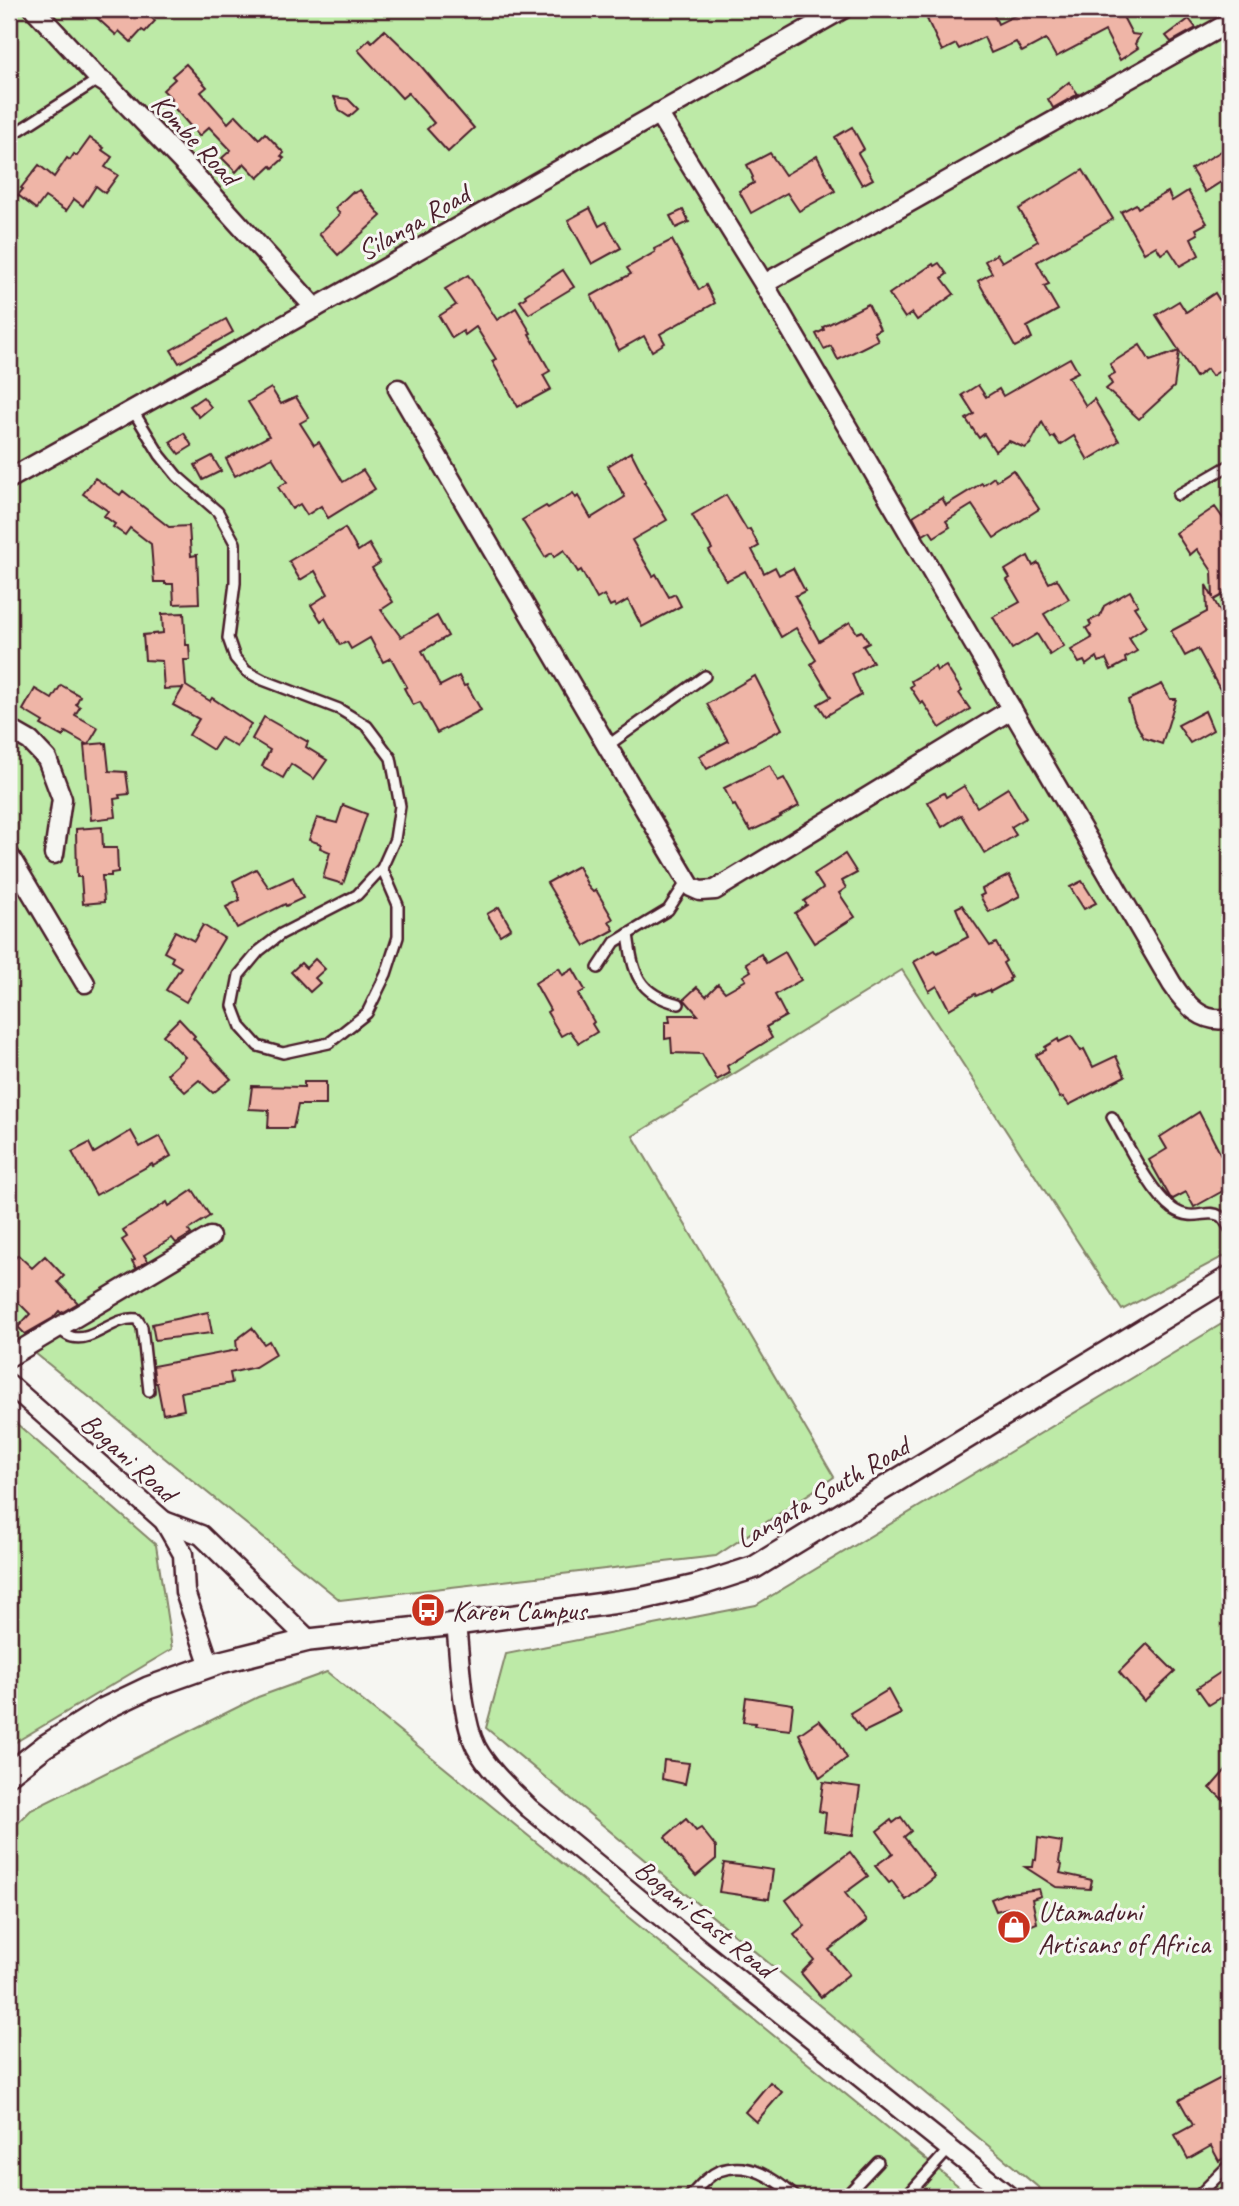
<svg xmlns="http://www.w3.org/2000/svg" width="1239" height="2206" font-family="Caveat,sans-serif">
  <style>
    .green { fill: #bdeaa7; stroke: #848469; stroke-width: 2 }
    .building { fill: #efb5a7; stroke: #4a1f2b; stroke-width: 2 }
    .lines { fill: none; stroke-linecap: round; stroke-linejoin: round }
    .service-casing { stroke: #4a1f2b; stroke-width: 14 }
    .minor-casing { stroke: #4a1f2b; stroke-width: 23 }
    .tertiary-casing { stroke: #4a1f2b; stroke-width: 26 }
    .service { stroke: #f6f6f2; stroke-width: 9 }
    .minor { stroke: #f6f6f2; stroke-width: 18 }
    .tertiary { stroke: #f6f6f2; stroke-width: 21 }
    .labels { text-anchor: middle; stroke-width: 6; stroke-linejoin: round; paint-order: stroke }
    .street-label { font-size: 28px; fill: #4a1f2b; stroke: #f6f6f2 }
    .poi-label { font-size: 28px; fill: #4a1f2b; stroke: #f6f6f2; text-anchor: start }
  </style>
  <rect width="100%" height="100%" fill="#f6f6f2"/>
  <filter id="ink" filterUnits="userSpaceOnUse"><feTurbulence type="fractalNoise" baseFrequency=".0143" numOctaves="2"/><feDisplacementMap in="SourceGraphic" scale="14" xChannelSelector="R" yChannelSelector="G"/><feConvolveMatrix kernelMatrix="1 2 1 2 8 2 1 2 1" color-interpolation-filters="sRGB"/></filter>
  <g filter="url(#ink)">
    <g class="green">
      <polygon points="9,9 1230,9 1230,1253 1122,1310 902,970 633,1136 834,1477 716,1556 340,1600 9,1332"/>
      <polygon points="1230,1319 1230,2197 1050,2197 486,1728 506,1654 756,1605"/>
      <polygon points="9,1417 156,1545 172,1649 9,1746"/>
      <polygon points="327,1672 972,2197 9,2197 9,1832 31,1810 258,1697"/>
    </g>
    <g class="building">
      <polygon points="87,9 142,9 155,21 145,32 142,30 131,42 119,31 116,35"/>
      <polygon points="937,9 991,9 998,24 1028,9 1119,9 1132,34 1140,35 1135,44 1138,48 1120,60 1105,31 1056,57 1046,39 1022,52 1016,42 991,53 984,37 959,49 956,44 942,51 927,19 939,14"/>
      <polygon points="1189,19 1196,28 1171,42 1166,36"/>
      <polygon points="385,30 415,59 474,128 448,152 427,129 434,123 408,93 402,98 358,50 369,39 372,42"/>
      <polygon points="186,64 207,87 201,92 228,123 236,115 259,139 265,133 284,153 281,156 284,158 273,168 271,166 258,178 244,163 236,172 222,158 231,150 209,127 199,136 169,102 172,99 163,90 175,79 172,76"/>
      <polygon points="1069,82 1078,94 1053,108 1048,99"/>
      <polygon points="334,97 348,99 358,109 349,117 340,111"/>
      <polygon points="852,127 864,149 858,153 873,179 862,185 835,137"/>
      <polygon points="90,138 104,148 102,150 112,157 105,167 118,175 105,193 96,186 83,206 74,199 66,211 45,197 36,209 18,195 23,189 21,188 39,165 54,177 67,158 70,160 74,154 77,156"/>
      <polygon points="1230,146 1230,197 1221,182 1205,192 1191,169"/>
      <polygon points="770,153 785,175 817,156 835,191 799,211 787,193 751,213 739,191 754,183 752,178 753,177 747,165"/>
      <polygon points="1083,170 1113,219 1037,262 1049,284 1044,286 1058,310 1027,327 1032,338 1015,347 978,281 992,273 985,261 997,254 1002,262 1038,241 1019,209"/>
      <polygon points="360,190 381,216 338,255 319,234 340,214 335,208 352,192 354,193"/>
      <polygon points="1188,191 1207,223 1196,229 1198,234 1191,238 1199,255 1180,266 1169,249 1161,254 1156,246 1144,253 1121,212 1136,204 1138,208 1168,192 1172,201"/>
      <polygon points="590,208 599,226 606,222 621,248 592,264 568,220"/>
      <polygon points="683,210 689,222 676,228 670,216"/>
      <polygon points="672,240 699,290 706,285 715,303 660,334 665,343 652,351 644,336 619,350 591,296 631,274 627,268 655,252 654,249"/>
      <polygon points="939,263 947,274 942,278 954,294 917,320 912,313 905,318 889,294 933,264 934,266"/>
      <polygon points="563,270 574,287 529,314 520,301 526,297 525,295"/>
      <polygon points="468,275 497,320 516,308 531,333 529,334 550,371 543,375 551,389 518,407 492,361 496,359 476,327 465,335 463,331 452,338 439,316 456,305 445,289"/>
      <polygon points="1215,293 1221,303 1223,301 1230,312 1230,364 1212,376 1207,369 1196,377 1156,315 1179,301 1186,312"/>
      <polygon points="868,304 880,329 874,332 878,340 838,360 831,346 824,349 816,334 824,330 823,327"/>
      <polygon points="226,319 233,332 179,363 171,350"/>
      <polygon points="1140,345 1150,361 1179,351 1174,387 1139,419 1106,389 1112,384 1108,377 1115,373 1110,364"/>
      <polygon points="1070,358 1078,372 1068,377 1086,406 1094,399 1119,441 1088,460 1074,436 1060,445 1054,436 1051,438 1042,422 1030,444 1025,448 1009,441 995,451 984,434 979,438 966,419 974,414 962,395 978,385 986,397 999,389 1003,396"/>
      <polygon points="271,388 281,404 296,397 309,418 300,423 314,445 319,442 343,482 363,470 375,489 328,518 321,506 307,515 300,504 292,509 278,487 287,482 272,457 235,476 226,459 269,436 248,402"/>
      <polygon points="203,397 211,407 199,417 190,406"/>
      <polygon points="184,433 192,446 179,454 170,442"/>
      <polygon points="631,452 646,481 644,482 667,520 632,540 653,576 656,574 669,597 675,594 681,606 642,627 628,600 616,607 614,604 610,606 604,595 597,599 581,570 578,572 564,550 554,557 552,553 545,557 522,520 546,506 548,508 573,493 576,498 578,496 591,518 625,497 608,466"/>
      <polygon points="212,456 221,471 203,480 195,465"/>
      <polygon points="1013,470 1039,509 994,538 972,505 946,521 950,527 934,537 930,531 923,535 913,516 942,498 946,505 982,483 983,485 994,477 996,481"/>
      <polygon points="95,478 120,495 123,491 169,527 189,526 191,556 197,555 199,603 174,604 173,584 165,584 165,582 154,582 151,544 130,528 125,535 113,527 115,524 104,516 108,511 83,494"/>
      <polygon points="726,495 747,530 750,529 759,546 752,550 764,573 775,567 779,575 793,568 805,591 795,596 819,641 850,622 857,633 862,631 869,643 863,646 873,662 852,674 861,695 826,716 818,704 831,697 811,664 816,660 796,628 781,637 745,571 726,581 709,551 712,549 692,515"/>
      <polygon points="1215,507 1225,521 1230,517 1230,591 1214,600 1230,630 1230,708 1198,649 1185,656 1171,631 1207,612 1206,585 1213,598 1212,571 1197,549 1190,555 1176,533"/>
      <polygon points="345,528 358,551 369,544 380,563 372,568 393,602 381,610 401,637 437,616 448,636 422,651 440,686 459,676 464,686 467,685 481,710 437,733 420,702 413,705 404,688 407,687 391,658 383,662 370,638 351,649 347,642 340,645 325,618 321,621 311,605 328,594 315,571 300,580 289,561"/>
      <polygon points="1028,556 1033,566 1038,563 1049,583 1057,579 1069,599 1044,614 1064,646 1050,655 1037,634 1012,649 993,617 1020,602 1007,580 1010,578 1005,570"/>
      <polygon points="1130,591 1138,605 1134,607 1147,626 1129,638 1137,651 1125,658 1126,662 1111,670 1106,659 1099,662 1097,657 1086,665 1084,661 1079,663 1071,650 1092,638 1086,628 1091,625 1089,621 1100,616 1104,606"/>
      <polygon points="184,613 186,645 189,645 190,660 184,660 186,686 210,701 212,698 251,724 237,747 221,738 213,750 189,735 199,719 173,705 183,688 164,689 162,661 145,660 143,635 163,633 162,614"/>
      <polygon points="946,666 962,691 959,693 970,709 940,728 923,702 921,704 910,687 913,685 911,681 935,667 937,671"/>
      <polygon points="755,676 782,729 707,769 699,756 728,741 707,704"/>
      <polygon points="1162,684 1170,699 1176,699 1162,744 1144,738 1134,720 1128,700"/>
      <polygon points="61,685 80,696 76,704 80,707 75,715 98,728 88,745 65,732 63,737 41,725 43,722 23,710 35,689 52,699"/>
      <polygon points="1205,711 1213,730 1190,743 1178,725"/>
      <polygon points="264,717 308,742 306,747 327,760 314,779 291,764 283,778 262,766 270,750 252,739"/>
      <polygon points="106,743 109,771 126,772 129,794 119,795 120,798 114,799 116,817 91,820 84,745"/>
      <polygon points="770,765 778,781 784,778 799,806 780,816 781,817 751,831 748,826 747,827 735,805 733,806 724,788"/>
      <polygon points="964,786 977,807 1008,788 1026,818 1011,827 1016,835 985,854 961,815 942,827 928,802 944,793 946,797"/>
      <polygon points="343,805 367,814 343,884 323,878 330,852 320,848 321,844 309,840 317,818 337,823"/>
      <polygon points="102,827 103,848 117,848 118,872 111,873 111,876 102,876 104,902 83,904 81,877 77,877 76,829"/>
      <polygon points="845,854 857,873 842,881 846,888 839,893 855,917 814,943 795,913 807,905 804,901 823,888 814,874"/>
      <polygon points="578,866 589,888 593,892 596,890 613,919 609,921 614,930 585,946 547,883"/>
      <polygon points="256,869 269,888 293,877 303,898 286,906 285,904 237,928 226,907 240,900 233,881"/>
      <polygon points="1009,875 1020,896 989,912 980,896 984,894 982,889"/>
      <polygon points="1082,881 1096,903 1084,909 1070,887"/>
      <polygon points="962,905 990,946 996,943 1006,961 1003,963 1011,978 1009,979 1010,981 990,992 989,990 976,996 975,994 949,1009 937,986 929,991 914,962 935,950 937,953 968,937 956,908"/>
      <polygon points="499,907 511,928 500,935 487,914"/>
      <polygon points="203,925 224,938 186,1002 166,990 181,967 171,961 173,957 164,952 175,931 194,941"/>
      <polygon points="785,952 801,980 775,995 786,1016 766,1027 772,1038 727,1066 730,1073 717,1080 702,1054 672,1053 671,1038 665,1039 665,1022 670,1022 669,1015 698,1015 684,999 697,987 706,996 718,984 725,992 746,980 743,976 751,971 746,963 761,954 766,963"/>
      <polygon points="315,959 325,969 315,978 320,983 310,992 291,972 301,963 306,968"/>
      <polygon points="559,968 563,975 573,969 585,990 578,994 594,1022 592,1024 597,1032 579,1043 570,1031 561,1036 547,1012 550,1010 535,983"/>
      <polygon points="179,1019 195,1036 193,1038 231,1079 213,1093 199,1080 185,1092 167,1074 185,1057 163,1035"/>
      <polygon points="1071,1036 1081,1051 1084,1049 1093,1067 1116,1056 1125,1076 1069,1105 1063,1097 1060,1098 1036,1055 1046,1050 1045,1047 1058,1039 1059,1042"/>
      <polygon points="304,1082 326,1082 326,1105 298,1105 293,1128 268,1128 269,1110 249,1109 252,1086 304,1087"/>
      <polygon points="1199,1112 1223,1159 1230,1155 1230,1187 1194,1207 1186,1192 1173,1199 1170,1197 1149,1160 1167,1149 1160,1137"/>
      <polygon points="131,1131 140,1147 160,1136 171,1156 153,1166 152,1164 96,1195 72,1152 89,1143 94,1153"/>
      <polygon points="193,1190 210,1216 188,1230 191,1234 176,1243 172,1238 144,1255 148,1261 136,1268 132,1261 135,1260 122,1240 127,1237 123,1230 167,1202 169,1206"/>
      <polygon points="18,1255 32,1268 45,1256 64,1276 58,1282 78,1303 61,1313 59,1311 53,1318 25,1334 18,1327 30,1314 13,1297 9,1288 9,1265"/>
      <polygon points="208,1312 212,1333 155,1340 152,1324"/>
      <polygon points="252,1328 264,1344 269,1341 276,1354 255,1367 230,1373 232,1383 181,1392 184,1410 163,1414 157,1383 155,1383 153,1366 237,1350 236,1340"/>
      <polygon points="1147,1644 1175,1672 1144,1701 1119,1672"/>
      <polygon points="1230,1666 1230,1707 1222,1697 1209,1705 1197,1688"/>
      <polygon points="888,1690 901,1714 864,1732 850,1713"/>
      <polygon points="746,1697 793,1704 790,1730 754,1726 755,1723 743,1722"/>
      <polygon points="819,1720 835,1738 847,1758 820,1778 799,1734"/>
      <polygon points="664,1760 689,1763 685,1784 662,1779"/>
      <polygon points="1230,1765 1230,1806 1210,1788"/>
      <polygon points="823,1782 860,1787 853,1835 824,1831 826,1813 819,1811"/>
      <polygon points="901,1817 911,1831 904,1837 935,1877 906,1900 892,1881 889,1883 875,1866 893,1853 877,1831 891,1820 893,1823"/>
      <polygon points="686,1819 696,1831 701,1828 716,1847 716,1859 696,1876 678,1856 665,1837"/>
      <polygon points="1038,1838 1062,1842 1059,1862 1062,1865 1060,1873 1092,1880 1090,1889 1056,1887 1025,1867 1033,1867 1034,1859 1036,1860"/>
      <polygon points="850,1852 868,1876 845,1893 867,1921 829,1950 849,1974 821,1997 801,1973 814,1960 794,1935 805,1926 786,1900"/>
      <polygon points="724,1863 773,1870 769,1899 719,1892"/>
      <polygon points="1039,1889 1041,1896 1032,1899 1037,1923 1022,1929 1014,1910 1008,1912 1007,1908 996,1911 991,1899 1003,1894"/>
      <polygon points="1221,2078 1230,2095 1230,2154 1219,2161 1211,2146 1188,2159 1175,2135 1193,2125 1179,2100"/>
      <polygon points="770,2082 782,2092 756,2122 745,2112"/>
    </g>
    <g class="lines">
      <g class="service-casing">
        <g id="service">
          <polyline points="9,137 99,79"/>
          <polyline points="132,409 160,455 177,476 218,512 235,543 235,583 228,638 235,658 246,671 263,680 339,709 367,726 391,758 400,806 395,839 382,868 357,895 281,934 259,951 239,975 233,1006 241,1027 258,1046 283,1053 329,1043 367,1013 386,974 398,937 398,905 382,868"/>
          <polyline points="1178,495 1230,465"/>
          <polyline points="607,746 705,676"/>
          <path d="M628,934C633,972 637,994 679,1004"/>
          <polyline points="598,968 615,942 668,910 687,881"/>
          <path d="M1112,1117C1127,1143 1150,1192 1173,1209C1194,1223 1207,1208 1220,1216C1224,1218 1227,1225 1230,1229"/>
          <path d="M58,1328C62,1331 67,1336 72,1337C93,1343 113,1316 137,1319L142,1327L149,1391"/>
          <path d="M689,2197C698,2188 707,2176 719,2171C749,2160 775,2179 796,2197"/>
          <polyline points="845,2197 878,2162"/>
          <polyline points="906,2197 950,2148"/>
          <polyline points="1197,2197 1230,2164"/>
        </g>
      </g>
      <g class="minor-casing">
        <g id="minor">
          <polyline points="34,9 99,79 107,84 190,170 315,308"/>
          <path d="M658,113L764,284L1172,984C1186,1005 1203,1025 1230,1018"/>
          <polyline points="764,284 1230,22"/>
          <polyline points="398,389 607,746 691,887 700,891 715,890 1012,709"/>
          <polyline points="9,479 315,308 843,9"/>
          <polyline points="9,729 30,741 47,759 62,799 54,854"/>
          <polyline points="9,855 85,983"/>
          <polyline points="9,1357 210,1237"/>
          <polyline points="9,1384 164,1521 183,1554 185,1592 210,1666"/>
          <polyline points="164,1521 201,1535 309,1640"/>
          <path d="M456,1624C460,1658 461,1717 476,1747C489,1771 510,1789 529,1808L700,1949L1010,2197"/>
        </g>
      </g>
      <g class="tertiary-casing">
        <polyline id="tertiary" points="9,1774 45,1746 104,1709 148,1688 221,1662 309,1640 456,1624 640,1599 696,1586 755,1567 1230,1277"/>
      </g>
      <use href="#service" class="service"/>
      <use href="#minor" class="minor"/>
      <use href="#tertiary" class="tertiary"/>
    </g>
  </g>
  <defs>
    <g id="bus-disc" transform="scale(1.75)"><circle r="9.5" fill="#c8321e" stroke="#f6f6f2"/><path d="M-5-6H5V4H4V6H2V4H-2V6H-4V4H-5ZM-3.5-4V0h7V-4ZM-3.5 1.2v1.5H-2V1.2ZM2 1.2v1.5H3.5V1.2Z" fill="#fff"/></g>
    <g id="shop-disc" transform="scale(1.75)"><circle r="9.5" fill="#c8321e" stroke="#f6f6f2"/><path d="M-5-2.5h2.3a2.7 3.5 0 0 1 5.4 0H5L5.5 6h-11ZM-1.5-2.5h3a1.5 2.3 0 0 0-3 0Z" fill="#fff"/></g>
  </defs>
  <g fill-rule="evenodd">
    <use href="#bus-disc" x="428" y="1610"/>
    <use href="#shop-disc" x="1014" y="1927"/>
  </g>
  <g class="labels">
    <g class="street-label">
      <text transform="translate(196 139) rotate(47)" y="10">Kombe Road</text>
      <text transform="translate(413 222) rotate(-30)" y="10">Silanga Road</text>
      <text transform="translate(129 1457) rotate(42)" y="10">Bogani Road</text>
      <text transform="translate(822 1492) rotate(-30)" y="10">Langata South Road</text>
      <text transform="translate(705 1918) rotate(39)" y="10">Bogani East Road</text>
    </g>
    <g class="poi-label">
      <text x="452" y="1620">Karen Campus</text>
      <text x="1038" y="1921">Utamaduni<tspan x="1038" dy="32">Artisans of Africa</tspan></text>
    </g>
  </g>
  <rect width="1239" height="2206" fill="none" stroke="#f6f6f2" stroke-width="35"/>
  <rect x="18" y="18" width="1204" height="2171" fill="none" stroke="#4a1f2b" stroke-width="2.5" filter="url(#ink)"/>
</svg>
